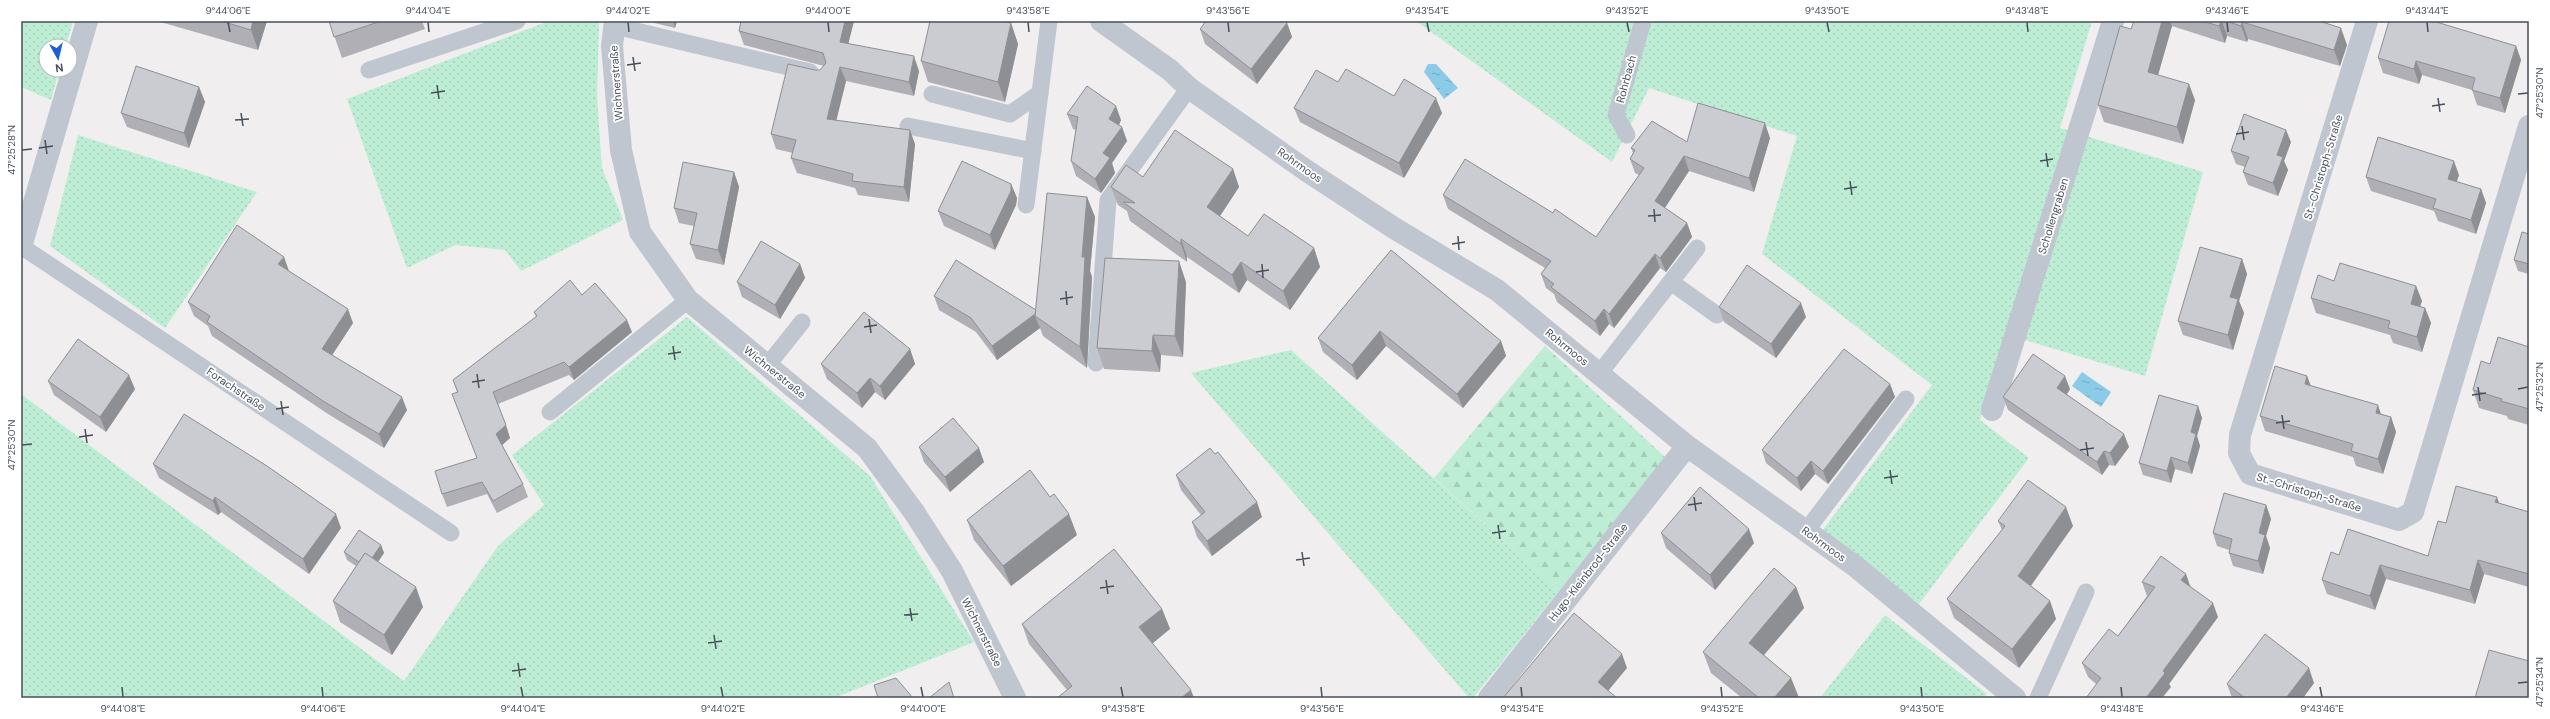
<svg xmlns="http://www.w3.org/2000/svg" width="2550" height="719" font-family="'DM Sans',sans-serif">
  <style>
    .grass { fill: url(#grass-dots) }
    .forest { fill: url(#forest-firs) }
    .water { fill: url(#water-ripples) }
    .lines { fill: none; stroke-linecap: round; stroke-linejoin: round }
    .service { stroke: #bfc6cf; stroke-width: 17 }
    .minor { stroke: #bfc6cf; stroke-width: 22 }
    .wall { fill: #afafb5 }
    .shaded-wall { fill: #8e8f93 }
    .building { fill: #cbccd2; stroke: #8e8f93 }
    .ticks { fill: none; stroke: #474f5a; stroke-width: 1.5 }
    .labels { text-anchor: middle; stroke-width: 3.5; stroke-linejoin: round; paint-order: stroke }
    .street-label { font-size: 11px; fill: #474f5a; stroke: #fff }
    .neatline { fill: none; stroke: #474f5a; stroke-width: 1.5 }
    .ticks-label { font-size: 10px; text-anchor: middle; fill: #474f5a }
  </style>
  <defs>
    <pattern id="grass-dots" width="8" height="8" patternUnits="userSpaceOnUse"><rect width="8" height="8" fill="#bdedd4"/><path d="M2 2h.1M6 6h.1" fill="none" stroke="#a4cdb8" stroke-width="1.8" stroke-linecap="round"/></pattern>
    <pattern id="forest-firs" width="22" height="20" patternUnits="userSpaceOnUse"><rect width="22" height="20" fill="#bdedd4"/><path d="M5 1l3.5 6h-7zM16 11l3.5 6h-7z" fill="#a4cdb8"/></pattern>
    <pattern id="water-ripples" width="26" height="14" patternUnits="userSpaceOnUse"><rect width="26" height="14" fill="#8bcbe8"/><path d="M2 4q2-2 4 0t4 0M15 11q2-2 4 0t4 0" fill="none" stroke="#73a7bf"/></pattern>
  </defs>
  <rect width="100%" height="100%" fill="#f0eeee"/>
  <g class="grass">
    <polygon points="21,21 73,21 66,46 46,46 46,70 59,70 51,100 21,87"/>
    <polygon points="549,21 599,21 597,98 602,168 623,220 521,271 505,250 455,245 407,268 347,99"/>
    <polygon points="1416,21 2092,21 2060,128 2203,172 2145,376 2008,335 1980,420 2029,458 1919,604 1822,531 1932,385 1762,254 1797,136 1649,88 1612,162"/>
    <polygon points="78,135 257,192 165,328 50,246"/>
    <polygon points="687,317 870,476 974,642 834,698 24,698 21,696 21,394 404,681 498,546 544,505 512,455"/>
    <polygon points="1291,350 1559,591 1473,698 1469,698 1191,373"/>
    <polygon points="1885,615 1987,694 1983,698 1820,698"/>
  </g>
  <polygon class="forest" points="1545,346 1665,457 1559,591 1434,478"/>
  <g class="water">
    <polygon points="1428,64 1436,64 1458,88 1444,99 1424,72"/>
    <polygon points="2082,372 2111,392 2101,407 2072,386"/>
  </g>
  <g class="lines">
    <g class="service">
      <polyline points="615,26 810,72"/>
      <polyline points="369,70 517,21"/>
      <polyline points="932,94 1010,114 1040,93"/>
      <polyline points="908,126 1033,151"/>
      <polyline points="1627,135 1616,115 1643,21"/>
      <polyline points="1026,205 1049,21"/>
      <polyline points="21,246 451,533"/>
      <polyline points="1671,282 1717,315"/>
      <polyline points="1096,363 1108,200 1189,88"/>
      <polyline points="767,366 802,322"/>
      <polyline points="1599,374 1697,248"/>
      <polyline points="550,412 688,300"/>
      <polyline points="1806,531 1906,399"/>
      <polyline points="2038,698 2086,592"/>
    </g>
    <g class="minor">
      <polyline points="615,21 612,46 621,150 640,232 688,300 867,448 914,512 952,571 1015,698"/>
      <polyline points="1101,21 1170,70 1189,88 1307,171 1394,228 1497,290 1687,446 1855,566 2015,698"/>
      <polyline points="2367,21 2240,435 2239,453 2250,474 2399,520 2413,512 2529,126"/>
      <polyline points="21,247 87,21"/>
      <polyline points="1992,410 2113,21"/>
      <polyline points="1489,698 1687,446"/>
    </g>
  </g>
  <g class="wall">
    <polygon points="157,21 267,21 258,50"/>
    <polygon points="329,21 422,21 425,29 342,58"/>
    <polygon points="646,21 677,21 675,28"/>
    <polygon points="741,21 854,21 848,44 919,71 914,96 846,81 836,120 915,144 909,202 858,195 855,188 797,173 791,158 793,153 776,149 771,134 815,70 820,70 824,66 744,45 739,31"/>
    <polygon points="2134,21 2323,21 2322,22 2347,45 2340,66 2248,39 2247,42 2227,36 2225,43 2172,26 2158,75 2195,100 2183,144 2104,122 2098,105 2131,29"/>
    <polygon points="1285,22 1287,23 1292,37 1257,84 1205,44 1200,29"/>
    <polygon points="1011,23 1018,44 1005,102 928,82 921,61"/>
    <polygon points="2516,46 2521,60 2505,113 2477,105 2472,90 2422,75 2419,84 2383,73 2378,58"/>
    <polygon points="1338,82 1394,96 1442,113 1404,178 1300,122 1294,108"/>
    <polygon points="199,87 205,102 189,148 127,127 121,113"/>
    <polygon points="1067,114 1121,120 1119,125 1122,127 1127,141 1112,163 1115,173 1101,193 1076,176 1071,161 1076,130 1073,129"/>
    <polygon points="1770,138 1754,192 1689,171 1665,208 1687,223 1692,237 1666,272 1660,268 1614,328 1609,324 1600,336 1557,302 1554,294 1546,288 1541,274 1545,268 1448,209 1443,195 1553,213 1596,237 1639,175 1635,173 1630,159 1633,153 1631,148 1687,142"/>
    <polygon points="2291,142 2284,161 2288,170 2278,196 2248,185 2243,172 2245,167 2236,164 2231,151"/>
    <polygon points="1233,169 1239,187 1220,216 1248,236 1314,248 1320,267 1290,310 1247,280 1239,293 1187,257 1187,262 1130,221 1127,211 1118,205 1111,187 1143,177"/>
    <polygon points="734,172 739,187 724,265 696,259 690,244 694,226 679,223 674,208"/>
    <polygon points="2459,175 2456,182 2481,189 2486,203 2476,234 2438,221 2434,211 2371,191 2366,177"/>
    <polygon points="1011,184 1017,198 1016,205 995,250 944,226 938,211"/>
    <polygon points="1087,197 1095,217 1090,271 1092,277 1087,368 1043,336 1040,328 997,360 976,332 939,310 934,296 1036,310"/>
    <polygon points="2529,234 2529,274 2518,271 2514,260"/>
    <polygon points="1391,250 1501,341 1506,356 1463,408 1386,346 1357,380 1323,352 1318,338"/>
    <polygon points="2242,259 2247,274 2239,301 2244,313 2233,350 2183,335 2178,321"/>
    <polygon points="800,264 805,278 780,319 742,297 737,282"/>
    <polygon points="289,271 353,323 332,355 407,410 384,448 328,414 212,336 208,326 194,316 188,302"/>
    <polygon points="2334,281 2416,286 2422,301 2420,306 2425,308 2431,323 2422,352 2393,343 2390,335 2316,313 2311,298"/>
    <polygon points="1186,282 1183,357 1161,355 1160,372 1104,369 1097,348"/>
    <polygon points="582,295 632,332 574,380 569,375 498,404 510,438 502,445 523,484 528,497 497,513 487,494 447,507 442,494 477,458 457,392 453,380 536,317 534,312"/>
    <polygon points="1719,307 1806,317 1776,358 1724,322"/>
    <polygon points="2529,347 2529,425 2508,419 2507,416 2479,408 2473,390 2490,364"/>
    <polygon points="910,349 915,364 885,400 875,392 862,408 827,379 821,364"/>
    <polygon points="2307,376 2311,386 2381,414 2391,417 2396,432 2383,474 2356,466 2353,457 2265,431 2260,416"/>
    <polygon points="48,381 135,389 106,432 54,395"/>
    <polygon points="1890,384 1895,397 1828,484 1815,474 1801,491 1766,463 1762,450"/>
    <polygon points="2070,389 2067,394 2129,447 2115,466 2109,465 2102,475 2008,410 2003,397"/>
    <polygon points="2198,406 2202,418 2197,436 2200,446 2192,474 2175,469 2171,483 2143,475 2139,463"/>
    <polygon points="919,447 984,462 950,492 924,462"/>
    <polygon points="153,464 341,528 309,574 221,512 218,515 159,478"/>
    <polygon points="1176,475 1262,517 1212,556 1197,537 1192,522 1201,515 1181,490"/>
    <polygon points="2499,503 2529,512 2529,587 2484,574 2475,604 2386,579 2375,610 2327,594 2322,580 2339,555 2428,556 2446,523"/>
    <polygon points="2266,505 2271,519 2266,536 2270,548 2263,574 2233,566 2229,553 2229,550 2217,546 2213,533"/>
    <polygon points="967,520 1077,535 1011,586 974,540"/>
    <polygon points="1998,521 2073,526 2031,586 2050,601 2056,619 2019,668 1954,618 1947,599 2002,530"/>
    <polygon points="1661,533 1754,543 1715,590 1666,548"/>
    <polygon points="381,545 384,553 378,562 423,607 392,655 340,622 333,601 356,566 347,560 344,552"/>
    <polygon points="2186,574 2190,586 2218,617 2169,684 2171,687 2096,684 2088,677 2082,663 2118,636 2147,596 2142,582"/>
    <polygon points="1796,587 1804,608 1764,655 1791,678 1799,698 1742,698 1711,673 1703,652"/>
    <polygon points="1162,609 1170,629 1067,690 1029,644 1022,624"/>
    <polygon points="2314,683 2303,698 2232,698 2227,684"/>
  </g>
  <g class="shaded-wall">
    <polygon points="253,21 267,21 258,50 251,30"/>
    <polygon points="673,21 677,21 675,28"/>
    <polygon points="845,21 854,21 845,57 840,42"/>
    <polygon points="2162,21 2170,21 2172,26 2154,89 2148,72"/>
    <polygon points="2221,21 2222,21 2227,36 2225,43 2219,26"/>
    <polygon points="2242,22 2248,39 2247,42 2241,26"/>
    <polygon points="1011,23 1018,44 1005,102 998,82"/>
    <polygon points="1287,23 1292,37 1257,84 1251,69"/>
    <polygon points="2341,28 2347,45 2340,66 2334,50"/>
    <polygon points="2516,46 2521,60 2505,113 2500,98"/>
    <polygon points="914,56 919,71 914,96 909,82"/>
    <polygon points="2416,61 2422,75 2419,84 2414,69"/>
    <polygon points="840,67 846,81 833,134 827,119"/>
    <polygon points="2189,84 2195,100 2183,144 2177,127"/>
    <polygon points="199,87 205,102 189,148 184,133"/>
    <polygon points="1436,98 1442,113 1404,178 1399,163"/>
    <polygon points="1116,106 1121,120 1115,134 1109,119"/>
    <polygon points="1765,123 1770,138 1754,192 1749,178"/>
    <polygon points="1122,127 1127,141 1112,163 1115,173 1101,193 1095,179 1103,153"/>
    <polygon points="910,130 915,144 909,202 904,187"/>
    <polygon points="2286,130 2291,142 2284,161 2288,170 2278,196 2273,183 2277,155"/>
    <polygon points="1684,156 1689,171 1660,215 1655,201"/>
    <polygon points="2454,161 2459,175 2453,193 2448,179"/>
    <polygon points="1233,169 1239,187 1214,225 1207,207"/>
    <polygon points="734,172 739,187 724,265 718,250"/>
    <polygon points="1011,184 1017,198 1016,205 995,250 990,235"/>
    <polygon points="2481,189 2486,203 2476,234 2471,220"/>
    <polygon points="1087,197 1095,217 1090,271 1092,277 1087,368 1080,347 1082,257"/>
    <polygon points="1687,223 1692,237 1666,272 1660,258"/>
    <polygon points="1181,239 1187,257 1187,262 1181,244"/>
    <polygon points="1314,248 1320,267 1290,310 1283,291"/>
    <polygon points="1655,254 1660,268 1614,328 1609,314"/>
    <polygon points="284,257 289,271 278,264"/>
    <polygon points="2242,259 2247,274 2239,301 2244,313 2233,350 2228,335 2230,297"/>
    <polygon points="1179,261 1186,282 1183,357 1175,336"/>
    <polygon points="1241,262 1247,280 1239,293 1232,275"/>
    <polygon points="800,264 805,278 780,319 775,305"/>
    <polygon points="2416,286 2422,301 2416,318 2411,304"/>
    <polygon points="1801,303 1806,317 1776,358 1771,344"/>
    <polygon points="2425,308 2431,323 2422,352 2417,337"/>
    <polygon points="348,309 353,323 327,363 322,349"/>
    <polygon points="1604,309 1609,324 1600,336 1595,321"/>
    <polygon points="1038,312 1035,316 1040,328 997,360 992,346"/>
    <polygon points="627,320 632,332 574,380 569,367"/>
    <polygon points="1380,331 1386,346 1357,380 1352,365"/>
    <polygon points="1153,335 1161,355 1160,372 1152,351"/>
    <polygon points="1501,341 1506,356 1463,408 1457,394"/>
    <polygon points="910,349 915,364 885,400 880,386"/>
    <polygon points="129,375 135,389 106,432 100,417"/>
    <polygon points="2065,376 2070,389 2062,401 2057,388"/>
    <polygon points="2307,376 2312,390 2305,384"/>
    <polygon points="870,378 875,392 862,408 857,393"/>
    <polygon points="1890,384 1895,397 1828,484 1823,471"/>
    <polygon points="402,397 407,410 384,448 379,434"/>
    <polygon points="2378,405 2383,420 2376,413"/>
    <polygon points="2198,406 2202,418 2197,436 2200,446 2192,474 2188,463 2191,432"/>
    <polygon points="2391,417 2396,432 2383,474 2378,459"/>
    <polygon points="506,425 510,438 501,446 496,434"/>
    <polygon points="2124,434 2129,447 2115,466 2110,453"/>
    <polygon points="979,448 984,462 950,492 945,477"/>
    <polygon points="2104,451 2109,465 2102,475 2097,462"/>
    <polygon points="2171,457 2175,469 2171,483 2167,471"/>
    <polygon points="1811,461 1815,474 1801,491 1797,478"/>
    <polygon points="215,497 221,512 218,515 213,501"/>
    <polygon points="2497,497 2502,511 2495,502"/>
    <polygon points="1257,502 1262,517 1212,556 1207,541"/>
    <polygon points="2266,505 2271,519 2266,536 2270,548 2263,574 2258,561 2259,533"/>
    <polygon points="2066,507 2073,526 2024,595 2018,576"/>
    <polygon points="336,514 341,528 309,574 303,559"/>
    <polygon points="1069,514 1077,535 1011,586 1003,566"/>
    <polygon points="1749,529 1754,543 1715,590 1710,575"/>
    <polygon points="381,545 384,553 369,575 366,567"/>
    <polygon points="2478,560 2484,574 2475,604 2470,590"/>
    <polygon points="2380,565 2386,579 2375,610 2370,596"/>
    <polygon points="2186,574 2191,589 2181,580"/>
    <polygon points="416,587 423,607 392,655 384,635"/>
    <polygon points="1796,587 1804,608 1757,663 1749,643"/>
    <polygon points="2050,601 2056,619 2019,668 2012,649"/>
    <polygon points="2213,603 2218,617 2169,684 2171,687 2162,698 2146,698 2163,671"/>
    <polygon points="1162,609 1170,629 1147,648 1139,627"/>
    <polygon points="1622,654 1627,668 1603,697 1598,682"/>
    <polygon points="2309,668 2314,683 2303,698 2286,698"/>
    <polygon points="1791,678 1799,698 1774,698"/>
    <polygon points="1191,690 1194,698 1181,698"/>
  </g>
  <g class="building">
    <polygon points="221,21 253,21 251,30"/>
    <polygon points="329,21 381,21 334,37"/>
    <polygon points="741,21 845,21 840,42 914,56 909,82 840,67 827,119 910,130 904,187 852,181 853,174 791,158 796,140 771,134 788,64 815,70 820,70 826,63 823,53 739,31"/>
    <polygon points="930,21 1000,21 1011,23 998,82 921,61"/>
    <polygon points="1206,21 1285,21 1287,23 1251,69 1200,29"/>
    <polygon points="2134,21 2162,21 2148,72 2189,84 2177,127 2098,105 2120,26 2131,29"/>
    <polygon points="2202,21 2221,21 2219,26"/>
    <polygon points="2226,21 2319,21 2341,28 2334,50 2242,22 2241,26"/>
    <polygon points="2389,21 2433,21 2516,46 2500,98 2472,90 2475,78 2416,61 2414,69 2378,58"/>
    <polygon points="136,66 199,87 184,133 121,113"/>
    <polygon points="1346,69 1394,96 1404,79 1436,98 1399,163 1294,108 1316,70 1338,82"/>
    <polygon points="1087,86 1116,106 1109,119 1122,127 1103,153 1110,158 1095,179 1071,161 1078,117 1067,114"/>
    <polygon points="1698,103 1765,123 1749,178 1684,156 1655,201 1687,223 1660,258 1655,254 1609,314 1604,309 1595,321 1551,287 1554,284 1541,274 1551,261 1443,195 1465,159 1553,213 1555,209 1596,237 1644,168 1630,159 1635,150 1631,148 1652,121 1687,142"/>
    <polygon points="2244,114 2286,130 2277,155 2283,157 2273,183 2243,172 2249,157 2231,151"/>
    <polygon points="1175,130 1233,169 1207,207 1248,236 1264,214 1314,248 1283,291 1241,262 1232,275 1181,239 1181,244 1123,202 1135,203 1111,187 1126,165 1143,177"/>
    <polygon points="2378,137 2454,161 2448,179 2481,189 2471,220 2433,208 2436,199 2366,177"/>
    <polygon points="962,161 1011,184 1011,191 990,235 938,211"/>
    <polygon points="683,162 734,172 718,250 690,244 697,213 674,208"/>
    <polygon points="1047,193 1087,197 1082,257 1085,257 1080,347 1035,316"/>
    <polygon points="237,225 284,257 278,264 348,309 322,349 402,397 379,434 323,401 207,322 210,316 188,302"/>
    <polygon points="2522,232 2529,234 2529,264 2514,260"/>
    <polygon points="761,241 800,264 775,305 737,282"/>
    <polygon points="2200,247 2242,259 2230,297 2238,299 2228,335 2178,321"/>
    <polygon points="1391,250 1501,341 1457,394 1380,331 1352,365 1318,338"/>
    <polygon points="1105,258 1179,261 1175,336 1153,335 1152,351 1097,348"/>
    <polygon points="956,260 1036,310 1035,314 992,346 971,318 934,296"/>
    <polygon points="2340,263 2416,286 2411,304 2425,308 2417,337 2388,328 2390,321 2311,298 2318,275 2334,281"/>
    <polygon points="1747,265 1801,303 1771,344 1719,307"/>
    <polygon points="570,280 582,295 595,283 627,320 569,367 564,362 493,392 506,425 496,434 523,484 493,501 482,482 442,494 435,471 477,458 452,394 458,392 453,380 537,316 534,312"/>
    <polygon points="864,312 910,349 880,386 870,378 857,393 821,364"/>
    <polygon points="2498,337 2529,347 2529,409 2501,401 2502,399 2473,390 2481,361 2490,364"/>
    <polygon points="78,339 129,375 100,417 48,381"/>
    <polygon points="1844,349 1890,384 1823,471 1811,461 1797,478 1762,450"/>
    <polygon points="2033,354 2065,376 2057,388 2124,434 2110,453 2104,451 2097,462 2003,397"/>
    <polygon points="2275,366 2307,376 2305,384 2378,405 2376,413 2391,417 2378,459 2351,451 2353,444 2260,416"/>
    <polygon points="2159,395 2198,406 2191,432 2196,434 2188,463 2171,457 2167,471 2139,463"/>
    <polygon points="184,414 267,466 336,514 303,559 215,497 213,501 153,464"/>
    <polygon points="953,418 979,448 945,477 919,447"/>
    <polygon points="1210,448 1215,454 1218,452 1257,502 1207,541 1192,522 1205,512 1176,475"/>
    <polygon points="1030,470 1050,497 1054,494 1069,514 1003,566 967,520"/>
    <polygon points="2028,480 2066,507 2018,576 2050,601 2012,649 1947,599 2005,526 1998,521"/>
    <polygon points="2456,486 2497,497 2495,502 2529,512 2529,574 2478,560 2470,590 2380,565 2370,596 2322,580 2331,552 2339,555 2348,529 2428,556 2438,521 2446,523"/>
    <polygon points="1700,487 1749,529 1710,575 1661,533"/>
    <polygon points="2224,493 2266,505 2259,533 2265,535 2258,561 2229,553 2232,539 2213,533"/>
    <polygon points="359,530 381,545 372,558 365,553 359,562 344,552"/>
    <polygon points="1114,549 1162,609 1139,627 1191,690 1181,698 1057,698 1072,686 1022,624"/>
    <polygon points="365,553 416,587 384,635 333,601"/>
    <polygon points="2161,556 2186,574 2181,580 2213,603 2163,671 2165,673 2146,698 2086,698 2101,678 2082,663 2109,629 2118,636 2155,587 2142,582"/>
    <polygon points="1774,568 1796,587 1749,643 1791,678 1774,698 1759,698 1703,652"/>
    <polygon points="1574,613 1622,654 1598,682 1617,698 1503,698"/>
    <polygon points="2265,634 2309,668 2286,698 2245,698 2227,684"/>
    <polygon points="2489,650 2529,661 2529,698 2475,698"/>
    <polygon points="896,678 913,698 878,698 874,685"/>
    <polygon points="949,682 954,698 929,698"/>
  </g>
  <path class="ticks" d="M228,22L230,32M428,22L429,32M628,22L629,32M828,22L829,32M1028,22L1029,32M1228,22L1229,32M1427,22L1429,32M1627,22L1629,32M1827,22L1829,32M2027,22L2028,32M2227,22L2228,32M2427,22L2428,32M633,57L635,71M627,65L641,63M437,85L439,99M431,93L445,91M2518,94L2528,93M2438,98L2440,112M2432,106L2445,104M241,113L243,126M235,120L249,119M2242,126L2244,140M2236,134L2249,132M45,140L47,154M39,148L53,146M22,150L32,149M2046,153L2048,167M2040,161L2053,159M1850,181L1852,195M1844,189L1857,187M1654,209L1655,222M1648,216L1661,215M1458,236L1459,250M1452,244L1465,242M1262,264L1263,278M1256,272L1269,270M1066,291L1067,305M1060,299L1073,297M869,319L871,333M864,327L877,325M673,346L675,360M668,354L681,352M477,374L479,388M472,382L485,380M2478,387L2480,401M2518,389L2528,387M2472,395L2486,393M281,401L283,415M276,409L289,407M2282,415L2284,429M2276,423L2290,421M85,429L87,443M79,437L93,435M2086,442L2088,456M22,445L32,444M2080,450L2094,448M1890,470L1892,484M1884,478L1898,476M1694,497L1696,511M1688,505L1702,503M1498,525L1500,539M1492,533L1506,531M1302,552L1304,566M1296,560L1310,558M1106,580L1108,594M1100,588L1114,586M910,608L912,621M904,615L918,614M714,635L716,649M708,643L722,641M518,663L520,677M512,671L526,669M2518,683L2528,682M122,687L123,697M322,687L323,697M521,687L523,697M721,687L723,697M921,687L923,697M1121,687L1123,697M1321,687L1322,697M1521,687L1522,697M1721,687L1722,697M1921,687L1922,697M2121,687L2122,697M2320,687L2322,697"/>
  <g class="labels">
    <g class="street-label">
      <text transform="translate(1626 79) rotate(-75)" y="4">Rohrbach</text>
      <text transform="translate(616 83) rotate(-94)" y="4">Wichnerstraße</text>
      <text transform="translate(1300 165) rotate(35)" y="4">Rohrmoos</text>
      <text transform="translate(2323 167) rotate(-73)" y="4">St.-Christoph-Straße</text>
      <text transform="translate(2053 216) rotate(-73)" y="4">Schollengraben</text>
      <text transform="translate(1567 347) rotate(39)" y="4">Rohrmoos</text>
      <text transform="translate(775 372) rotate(39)" y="4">Wichnerstraße</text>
      <text transform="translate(236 389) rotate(34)" y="4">Forachstraße</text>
      <text transform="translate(2309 492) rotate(17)" y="4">St.-Christoph-Straße</text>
      <text transform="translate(1824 544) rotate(36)" y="4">Rohrmoos</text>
      <text transform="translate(1588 572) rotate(-52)" y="4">Hugo-Kleinbrod-Straße</text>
      <text transform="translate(982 632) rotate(63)" y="4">Wichnerstraße</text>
    </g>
  </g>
  <rect width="2550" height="719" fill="none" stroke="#ffffff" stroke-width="44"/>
  <g transform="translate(58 58) rotate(172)"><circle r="19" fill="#ffffff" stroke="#b5b9bd"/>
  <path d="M0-3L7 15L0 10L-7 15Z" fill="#1f5dd9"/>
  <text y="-6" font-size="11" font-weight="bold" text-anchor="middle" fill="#474f5a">N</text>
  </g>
  <rect x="22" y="22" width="2506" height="675" class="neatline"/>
  <g class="ticks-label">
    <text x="228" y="14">9°44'06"E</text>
    <text x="428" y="14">9°44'04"E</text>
    <text x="628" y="14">9°44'02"E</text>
    <text x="828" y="14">9°44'00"E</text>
    <text x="1028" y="14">9°43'58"E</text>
    <text x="1228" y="14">9°43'56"E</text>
    <text x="1427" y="14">9°43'54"E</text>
    <text x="1627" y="14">9°43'52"E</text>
    <text x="1827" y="14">9°43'50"E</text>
    <text x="2027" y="14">9°43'48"E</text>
    <text x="2227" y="14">9°43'46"E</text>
    <text x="2427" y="14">9°43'44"E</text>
    <text transform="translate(2539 93) rotate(-90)" y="4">47°25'30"N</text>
    <text transform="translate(11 150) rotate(-90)" y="4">47°25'28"N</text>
    <text transform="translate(2539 387) rotate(-90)" y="4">47°25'32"N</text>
    <text transform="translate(11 445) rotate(-90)" y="4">47°25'30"N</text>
    <text transform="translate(2539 682) rotate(-90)" y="4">47°25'34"N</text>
    <text x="123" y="712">9°44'08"E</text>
    <text x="323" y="712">9°44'06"E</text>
    <text x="523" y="712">9°44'04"E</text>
    <text x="723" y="712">9°44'02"E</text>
    <text x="923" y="712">9°44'00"E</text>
    <text x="1123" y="712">9°43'58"E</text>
    <text x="1322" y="712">9°43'56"E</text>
    <text x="1522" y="712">9°43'54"E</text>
    <text x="1722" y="712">9°43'52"E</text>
    <text x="1922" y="712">9°43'50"E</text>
    <text x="2122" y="712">9°43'48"E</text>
    <text x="2322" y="712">9°43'46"E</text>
  </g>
</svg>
